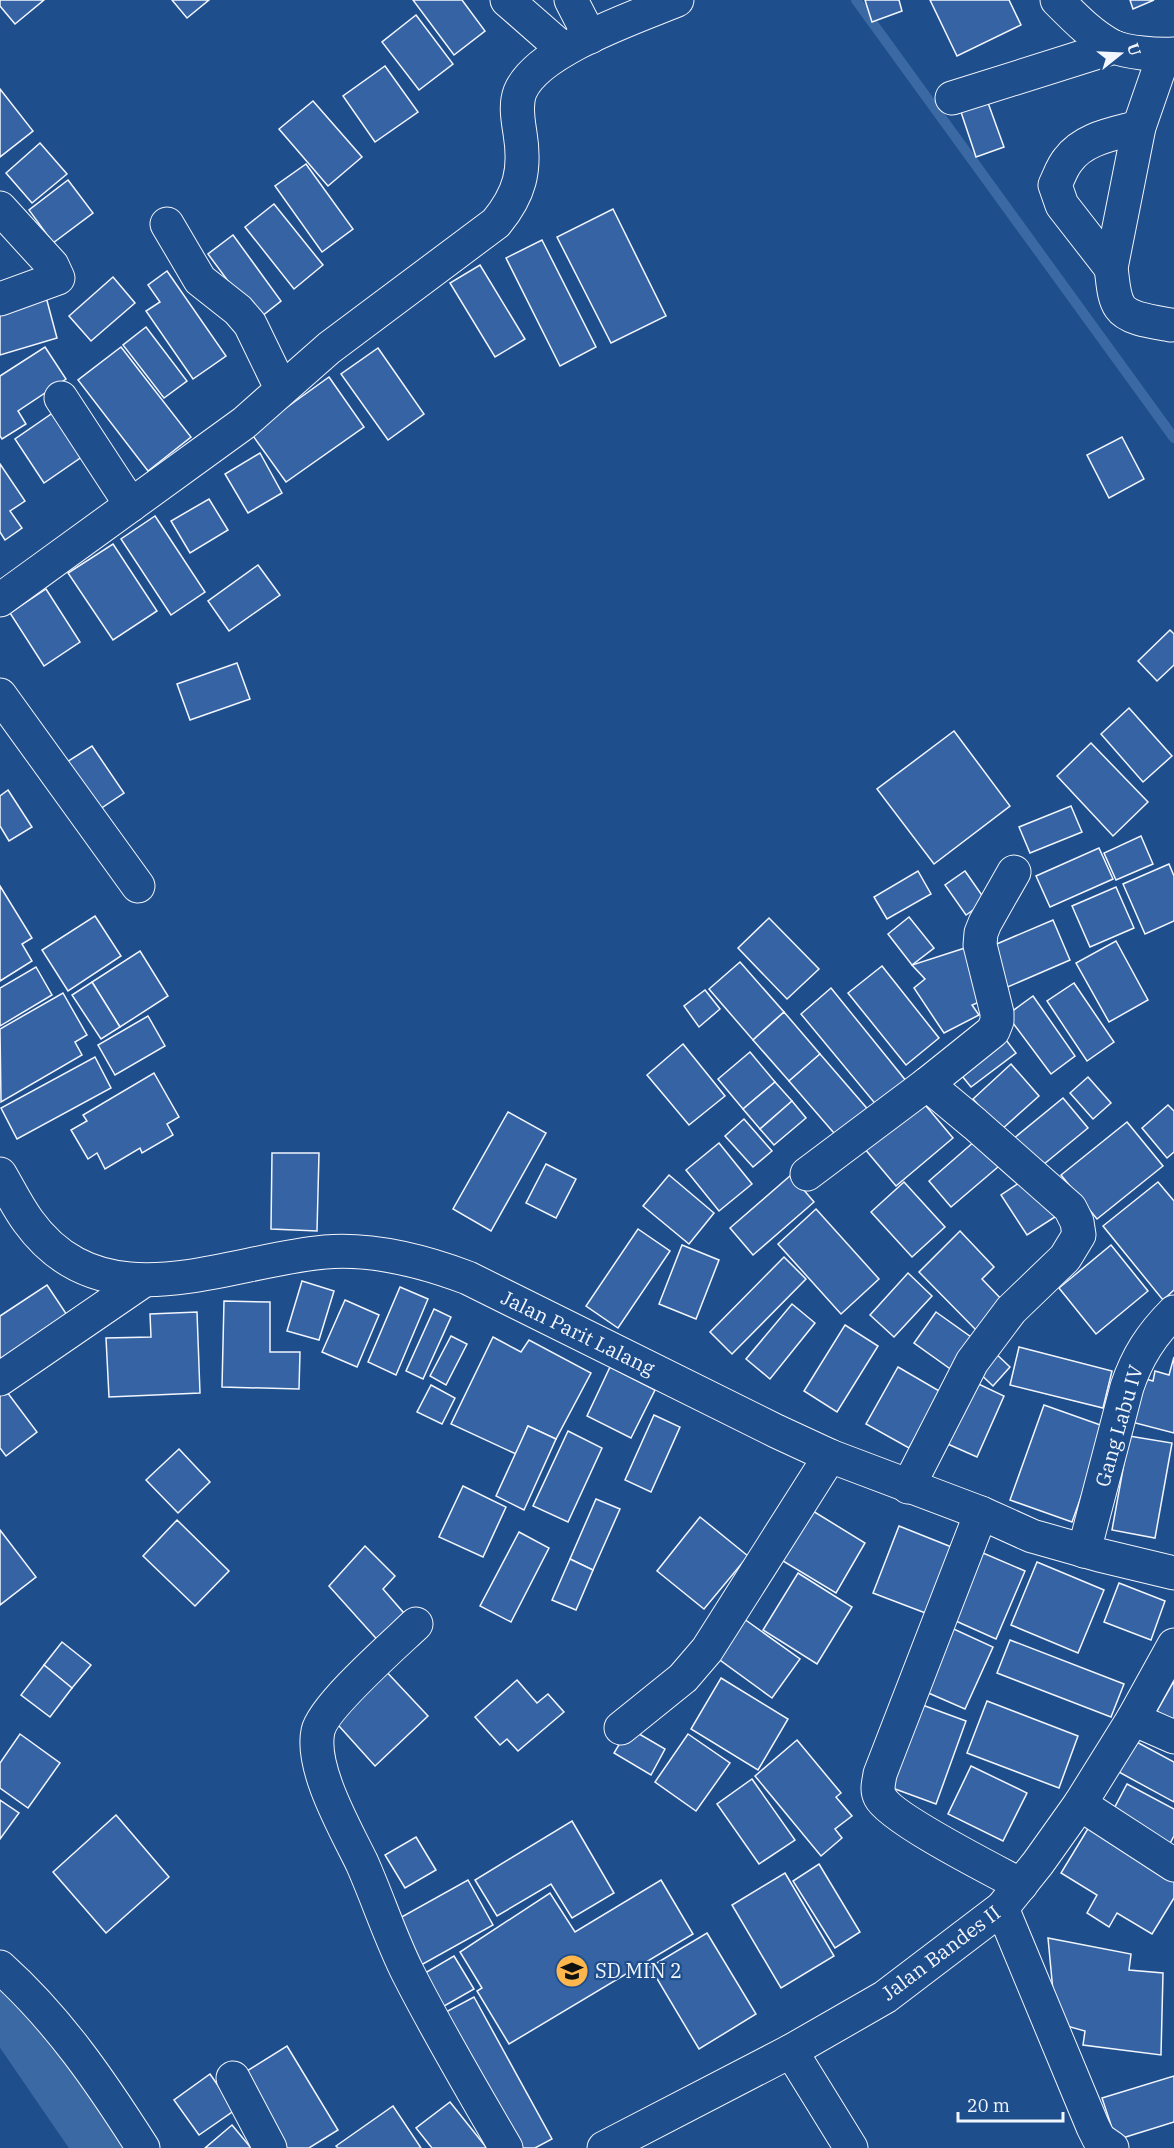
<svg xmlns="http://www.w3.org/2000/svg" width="1174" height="2148" font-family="'IBM Plex Serif',serif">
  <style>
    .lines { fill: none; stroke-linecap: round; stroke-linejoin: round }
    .stream { stroke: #3b69a3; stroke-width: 10 }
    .river { stroke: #3b69a3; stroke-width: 63 }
    .building { fill: #3563a3; stroke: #f2f6ff; stroke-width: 1.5 }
    .minor-casing { stroke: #f2f6ff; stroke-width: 35 }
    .minor { stroke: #1f4e8c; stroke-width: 33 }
    .labels { text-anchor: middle; stroke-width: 4.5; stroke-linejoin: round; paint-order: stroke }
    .street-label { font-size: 20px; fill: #f2f6ff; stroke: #1f4e8c }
    .poi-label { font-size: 20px; fill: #f2f6ff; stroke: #1f4e8c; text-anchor: start }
  </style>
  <rect width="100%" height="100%" fill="#1f4e8c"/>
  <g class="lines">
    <polyline class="stream" points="856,0 1174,438"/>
    <polyline class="river" points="0,1992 107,2148"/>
  </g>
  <g class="building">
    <polygon points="0,0 44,0 15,24 0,6"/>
    <polygon points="172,0 209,0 187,18"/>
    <polygon points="413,0 462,0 485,31 454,55"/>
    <polygon points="865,0 899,0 902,11 872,22"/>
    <polygon points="930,0 1009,0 1021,25 957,56"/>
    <polygon points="1130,0 1154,0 1133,9"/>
    <polygon points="416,15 453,64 419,90 382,42"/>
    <polygon points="385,66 418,112 375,142 343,96"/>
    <polygon points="0,89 33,131 0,157"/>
    <polygon points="987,100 1004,147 976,157 960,109"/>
    <polygon points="313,101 362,157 328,186 279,129"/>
    <polygon points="40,143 67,174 32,203 6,173"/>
    <polygon points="306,164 353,229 322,252 275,186"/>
    <polygon points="68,180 93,213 53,243 29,210"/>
    <polygon points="274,204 323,265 294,289 245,227"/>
    <polygon points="613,209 666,316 611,343 557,237"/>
    <polygon points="233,235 281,301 257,320 208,254"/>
    <polygon points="542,240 596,347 560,366 506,258"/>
    <polygon points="480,265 525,339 495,357 450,283"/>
    <polygon points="167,271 226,356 193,379 146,311 160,302 148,285"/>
    <polygon points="113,277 135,303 91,341 69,316"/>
    <polygon points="46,297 57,338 0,355 0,310"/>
    <polygon points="146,327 187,381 164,398 123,345"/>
    <polygon points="45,347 66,379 18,411 26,424 2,439 0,436 0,376"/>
    <polygon points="121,347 191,437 148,471 78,380"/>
    <polygon points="378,348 424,414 388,440 341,374"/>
    <polygon points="329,377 364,427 286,482 251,433"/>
    <polygon points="57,410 86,454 44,483 15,439"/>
    <polygon points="1122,437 1144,479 1109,498 1087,455"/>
    <polygon points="260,453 282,493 248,513 225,474"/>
    <polygon points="0,464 25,501 10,511 22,528 5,540 0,532"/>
    <polygon points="209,499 228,530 190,553 171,521"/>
    <polygon points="155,516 205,592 171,615 121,539"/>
    <polygon points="113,544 157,611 113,640 68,573"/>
    <polygon points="258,565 280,595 229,631 208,601"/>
    <polygon points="46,589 80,642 44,666 10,613"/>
    <polygon points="1170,630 1174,634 1174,665 1157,681 1138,661"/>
    <polygon points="237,663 250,699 190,720 177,684"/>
    <polygon points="1129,708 1172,756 1143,782 1101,734"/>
    <polygon points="954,731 1010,806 934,864 877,789"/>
    <polygon points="1091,743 1148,802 1113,836 1057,776"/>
    <polygon points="92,746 124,793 91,815 59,767"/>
    <polygon points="8,790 32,827 9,841 0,826 0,796"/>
    <polygon points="1071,806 1082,832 1030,853 1019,827"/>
    <polygon points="1141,836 1153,864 1116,880 1104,853"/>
    <polygon points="1099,848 1113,879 1050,907 1036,876"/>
    <polygon points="1169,864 1174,876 1174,921 1145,934 1123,884"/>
    <polygon points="918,871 931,894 887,919 874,897"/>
    <polygon points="965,871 986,901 966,915 945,885"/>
    <polygon points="0,886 32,938 22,944 32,961 0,981"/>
    <polygon points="1116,887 1134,928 1090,947 1072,906"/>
    <polygon points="95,916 121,956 68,991 42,950"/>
    <polygon points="909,917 934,948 912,965 888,934"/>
    <polygon points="769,918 819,969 787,999 738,948"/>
    <polygon points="1053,920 1070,960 1003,989 985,949"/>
    <polygon points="1116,941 1148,1000 1109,1022 1076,963"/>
    <polygon points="968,947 989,998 972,1005 979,1015 944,1033 914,988 925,979 912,965"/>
    <polygon points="140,951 168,996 120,1027 92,982"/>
    <polygon points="740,962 784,1012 753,1040 709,989"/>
    <polygon points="882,966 939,1038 906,1065 848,993"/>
    <polygon points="36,967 52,995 0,1026 0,988"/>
    <polygon points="92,982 120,1027 101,1039 72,995"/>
    <polygon points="1074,983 1114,1042 1087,1061 1047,1001"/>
    <polygon points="831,988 907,1082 878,1107 801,1014"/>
    <polygon points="705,990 720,1009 699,1027 684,1006"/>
    <polygon points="63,993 87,1035 75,1042 82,1055 1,1102 0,1029"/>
    <polygon points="1033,996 1075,1056 1051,1074 1007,1015"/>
    <polygon points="784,1012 820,1054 789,1081 753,1040"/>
    <polygon points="148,1016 165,1046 115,1075 98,1045"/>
    <polygon points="1003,1036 1016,1053 971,1087 958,1071"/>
    <polygon points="683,1044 725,1096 689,1125 647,1075"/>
    <polygon points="750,1052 775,1082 743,1109 718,1079"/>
    <polygon points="820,1054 871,1113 840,1140 789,1081"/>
    <polygon points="95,1057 111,1088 17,1139 1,1108"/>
    <polygon points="1011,1064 1039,1096 1001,1130 973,1099"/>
    <polygon points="154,1073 179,1117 167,1124 173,1135 142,1153 140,1148 105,1169 97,1153 88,1159 71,1130 87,1121 83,1115"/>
    <polygon points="1088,1077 1111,1103 1093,1119 1070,1093"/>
    <polygon points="775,1082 792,1101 760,1129 743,1109"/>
    <polygon points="916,1094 953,1138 896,1186 859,1142"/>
    <polygon points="1063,1098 1088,1128 1038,1169 1013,1139"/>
    <polygon points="792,1101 806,1118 774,1145 760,1129"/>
    <polygon points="1168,1105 1174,1111 1174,1152 1167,1158 1142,1128"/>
    <polygon points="508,1112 546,1133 491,1231 453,1209"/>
    <polygon points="744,1119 772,1151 753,1167 725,1136"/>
    <polygon points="1127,1122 1163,1166 1097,1219 1061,1175"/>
    <polygon points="983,1134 1005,1161 951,1207 929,1181"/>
    <polygon points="719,1143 752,1184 719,1211 686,1170"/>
    <polygon points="272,1153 319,1153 317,1231 271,1229"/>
    <polygon points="546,1164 576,1179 556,1218 526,1203"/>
    <polygon points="669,1175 714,1213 689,1244 643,1206"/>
    <polygon points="791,1175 814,1202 753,1255 730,1228"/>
    <polygon points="1031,1175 1058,1215 1027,1235 1001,1195"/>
    <polygon points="904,1182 945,1227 912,1257 871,1212"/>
    <polygon points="1158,1182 1174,1201 1174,1290 1163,1300 1103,1226"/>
    <polygon points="816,1209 879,1279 841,1314 778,1244"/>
    <polygon points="638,1229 670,1251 618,1328 586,1306"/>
    <polygon points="960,1231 994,1267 982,1279 1006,1304 978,1332 919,1272"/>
    <polygon points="682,1245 719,1260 696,1319 659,1304"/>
    <polygon points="1111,1245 1148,1291 1096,1334 1059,1288"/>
    <polygon points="784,1257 806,1279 732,1354 710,1332"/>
    <polygon points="908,1273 932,1296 894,1337 870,1315"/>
    <polygon points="302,1281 334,1291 319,1340 287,1331"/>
    <polygon points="47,1285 67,1315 0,1359 0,1316"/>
    <polygon points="400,1287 428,1299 396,1375 368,1362"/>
    <polygon points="345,1300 379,1315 357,1367 322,1352"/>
    <polygon points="224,1301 270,1302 270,1352 300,1352 299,1389 222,1387"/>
    <polygon points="792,1304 815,1323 770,1379 746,1359"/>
    <polygon points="434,1309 451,1317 423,1379 406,1371"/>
    <polygon points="197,1312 200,1393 109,1397 106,1338 151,1337 150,1314"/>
    <polygon points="936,1312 978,1342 956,1373 914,1343"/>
    <polygon points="845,1325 878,1346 837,1412 804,1391"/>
    <polygon points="451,1336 467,1344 446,1385 430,1376"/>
    <polygon points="493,1337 521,1352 529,1340 591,1373 556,1439 528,1426 516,1454 451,1424"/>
    <polygon points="1019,1347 1112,1371 1103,1408 1010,1385"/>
    <polygon points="992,1350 1010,1367 993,1386 975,1369"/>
    <polygon points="1174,1357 1174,1433 1124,1420 1135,1376 1153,1381 1155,1371 1169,1375"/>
    <polygon points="610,1367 655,1390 631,1438 587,1416"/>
    <polygon points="898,1367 941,1392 909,1448 866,1424"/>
    <polygon points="968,1379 1004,1396 977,1457 941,1441"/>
    <polygon points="431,1385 455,1398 442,1424 417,1412"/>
    <polygon points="4,1388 37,1432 6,1456 0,1448 0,1391"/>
    <polygon points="1044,1405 1106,1427 1072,1522 1010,1500"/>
    <polygon points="654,1415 680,1427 651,1492 625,1480"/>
    <polygon points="528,1426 556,1439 524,1510 496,1496"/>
    <polygon points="568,1431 602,1448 568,1522 533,1506"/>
    <polygon points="1129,1436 1172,1443 1155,1538 1112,1530"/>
    <polygon points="179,1449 210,1482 178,1513 146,1480"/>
    <polygon points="463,1486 506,1507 483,1557 439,1537"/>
    <polygon points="596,1499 620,1509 593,1570 570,1559"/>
    <polygon points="808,1508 865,1543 836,1593 778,1558"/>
    <polygon points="700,1517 748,1556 704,1609 657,1571"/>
    <polygon points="177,1520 229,1571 195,1606 143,1556"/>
    <polygon points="899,1526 954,1548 928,1614 873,1593"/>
    <polygon points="0,1530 36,1577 0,1605"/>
    <polygon points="519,1532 549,1548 511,1622 480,1606"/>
    <polygon points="365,1546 395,1576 383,1589 410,1620 382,1645 329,1586"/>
    <polygon points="976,1550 1025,1571 996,1639 947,1617"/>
    <polygon points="570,1559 593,1570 576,1610 552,1600"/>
    <polygon points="1037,1562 1104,1590 1078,1653 1011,1625"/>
    <polygon points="798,1573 852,1607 817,1664 763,1630"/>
    <polygon points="1119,1583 1165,1601 1151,1640 1104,1622"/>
    <polygon points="740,1616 800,1659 772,1698 713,1655"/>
    <polygon points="945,1625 993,1647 965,1709 917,1688"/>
    <polygon points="1010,1640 1124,1684 1111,1717 997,1673"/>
    <polygon points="62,1642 91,1665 72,1688 44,1665"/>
    <polygon points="44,1665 72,1688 50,1717 21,1695"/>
    <polygon points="382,1667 428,1716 375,1766 330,1716"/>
    <polygon points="721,1678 788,1719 758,1770 691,1729"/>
    <polygon points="517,1680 537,1703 548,1694 564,1712 518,1751 507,1739 500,1745 475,1717"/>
    <polygon points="1174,1681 1174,1733 1152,1720"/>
    <polygon points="987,1701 1078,1736 1059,1788 967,1753"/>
    <polygon points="917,1703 966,1721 936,1804 887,1786"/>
    <polygon points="629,1728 665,1749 651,1775 614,1753"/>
    <polygon points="20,1734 60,1763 28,1808 0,1788 0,1763"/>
    <polygon points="688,1734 730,1763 696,1811 655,1782"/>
    <polygon points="797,1740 841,1793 836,1797 852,1816 835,1829 842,1838 821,1856 755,1776"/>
    <polygon points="1133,1740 1174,1762 1174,1802 1117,1771"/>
    <polygon points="971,1766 1027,1793 1003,1841 948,1814"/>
    <polygon points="752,1779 795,1840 759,1864 717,1804"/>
    <polygon points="1127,1784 1174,1809 1174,1836 1167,1849 1109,1818"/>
    <polygon points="0,1800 19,1813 0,1839"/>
    <polygon points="116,1815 169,1877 106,1933 53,1872"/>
    <polygon points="572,1821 614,1893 572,1918 551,1884 497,1916 475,1880"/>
    <polygon points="1092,1822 1174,1872 1174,1898 1152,1934 1117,1913 1109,1927 1087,1913 1097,1895 1061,1873"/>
    <polygon points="416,1837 436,1870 405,1888 385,1855"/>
    <polygon points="819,1864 860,1932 835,1948 793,1881"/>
    <polygon points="785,1873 834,1956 781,1988 732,1905"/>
    <polygon points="468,1880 493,1925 414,1969 389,1924"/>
    <polygon points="661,1880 693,1934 509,2044 477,1991 482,1988 460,1952 550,1893 575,1932"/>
    <polygon points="707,1933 756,2014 699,2049 650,1967"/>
    <polygon points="1048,1938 1131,1954 1129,1970 1163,1973 1161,2055 1083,2045 1085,2031 1056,2023"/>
    <polygon points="454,1956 474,1989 432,2013 413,1980"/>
    <polygon points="474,1997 552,2139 535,2148 515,2148 442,2014"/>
    <polygon points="287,2046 338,2130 309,2148 276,2148 234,2079"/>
    <polygon points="210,2074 235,2110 199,2135 174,2100"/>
    <polygon points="1174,2076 1174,2122 1116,2140 1102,2098"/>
    <polygon points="450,2102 486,2147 485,2148 432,2148 416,2128"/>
    <polygon points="393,2106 421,2148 338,2148 336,2146"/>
    <polygon points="232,2125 251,2148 205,2148"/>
  </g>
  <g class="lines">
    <g class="minor-casing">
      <g id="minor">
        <polyline points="507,0 564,50"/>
        <polyline points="571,0 590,37"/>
        <path d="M1057,0C1074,17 1091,35 1112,46C1127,53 1157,55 1174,54"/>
        <path d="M1164,55L1139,127L1111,268C1113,280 1113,297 1120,307C1129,320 1156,322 1171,325"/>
        <polyline points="952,98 1114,47"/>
        <polyline points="0,208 52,265 58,278 0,299"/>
        <polyline points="167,224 200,280 238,310 250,324 281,388"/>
        <path d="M1111,268L1062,205L1055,185C1059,177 1062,167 1068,160C1084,138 1114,134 1139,127"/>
        <polyline points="61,398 131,505"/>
        <path d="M0,600L244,423L329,348L496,223C520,194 526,170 520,133C518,120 515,105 520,92C537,50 636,17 677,0"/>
        <polyline points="0,695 138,886"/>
        <path d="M0,1174C9,1189 17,1206 28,1221C103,1325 224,1261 325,1252C374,1248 423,1261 468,1278L776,1431L830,1456L981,1513L1032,1536L1099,1555L1174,1573"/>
        <polyline points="807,1174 927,1084"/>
        <polyline points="0,1379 143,1281"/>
        <polyline points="908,1487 972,1362 1011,1310 1065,1258 1079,1235 1077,1222 1070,1208 975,1124 927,1084 993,1031 997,1021 997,1013 980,945 981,933 985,923 1014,872"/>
        <path d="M981,1513L880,1774C879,1782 876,1789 880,1797C890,1818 995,1871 1021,1885"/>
        <path d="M1084,1551L1127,1387C1137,1357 1151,1335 1174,1312"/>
        <path d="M416,1624C395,1644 323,1707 318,1731C310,1768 346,1830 362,1863C378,1899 390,1937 408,1973C438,2032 472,2090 506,2148"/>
        <polyline points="1133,1719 1174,1737"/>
        <polyline points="621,1728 683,1678 707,1650 830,1456"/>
        <polyline points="1080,1804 1174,1865"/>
        <polyline points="1002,1908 1093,2127 1099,2139 1112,2148"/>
        <path d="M0,1967C59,2020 101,2082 143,2148"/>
        <polyline points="791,2051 851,2148"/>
        <polyline points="233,2078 270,2148"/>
        <polyline points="604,2148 791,2051 885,1997 1002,1908 1038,1863 1080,1804 1133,1719 1174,1645"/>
      </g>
    </g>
    <use href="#minor" class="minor"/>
  </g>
  <defs>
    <g id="school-disc" transform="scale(1.725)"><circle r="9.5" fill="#ffb74d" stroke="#1f4e8c"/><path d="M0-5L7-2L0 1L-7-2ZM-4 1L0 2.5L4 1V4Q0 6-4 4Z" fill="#111"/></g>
  </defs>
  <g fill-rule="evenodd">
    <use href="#school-disc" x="572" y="1971"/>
  </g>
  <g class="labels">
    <g class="street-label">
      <text transform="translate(578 1333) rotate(26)" y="7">Jalan Parit Lalang</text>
      <text transform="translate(1119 1426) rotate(-74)" y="7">Gang Labu IV</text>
      <text transform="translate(941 1953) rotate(-37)" y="7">Jalan Bandes II</text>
    </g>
    <g class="poi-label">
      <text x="595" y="1978">SD MIN 2</text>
    </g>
  </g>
  <g transform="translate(1120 54) rotate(72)" stroke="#1f4e8c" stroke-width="4.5" paint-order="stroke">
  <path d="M0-4.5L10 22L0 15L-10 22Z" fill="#f2f6ff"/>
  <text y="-9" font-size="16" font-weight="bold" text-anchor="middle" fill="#f2f6ff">U</text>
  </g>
  <path d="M958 2112v9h105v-9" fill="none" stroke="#f2f6ff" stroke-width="3"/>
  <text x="967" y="2112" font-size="18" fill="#f2f6ff" stroke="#1f4e8c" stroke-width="4.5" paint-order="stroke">20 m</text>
</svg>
